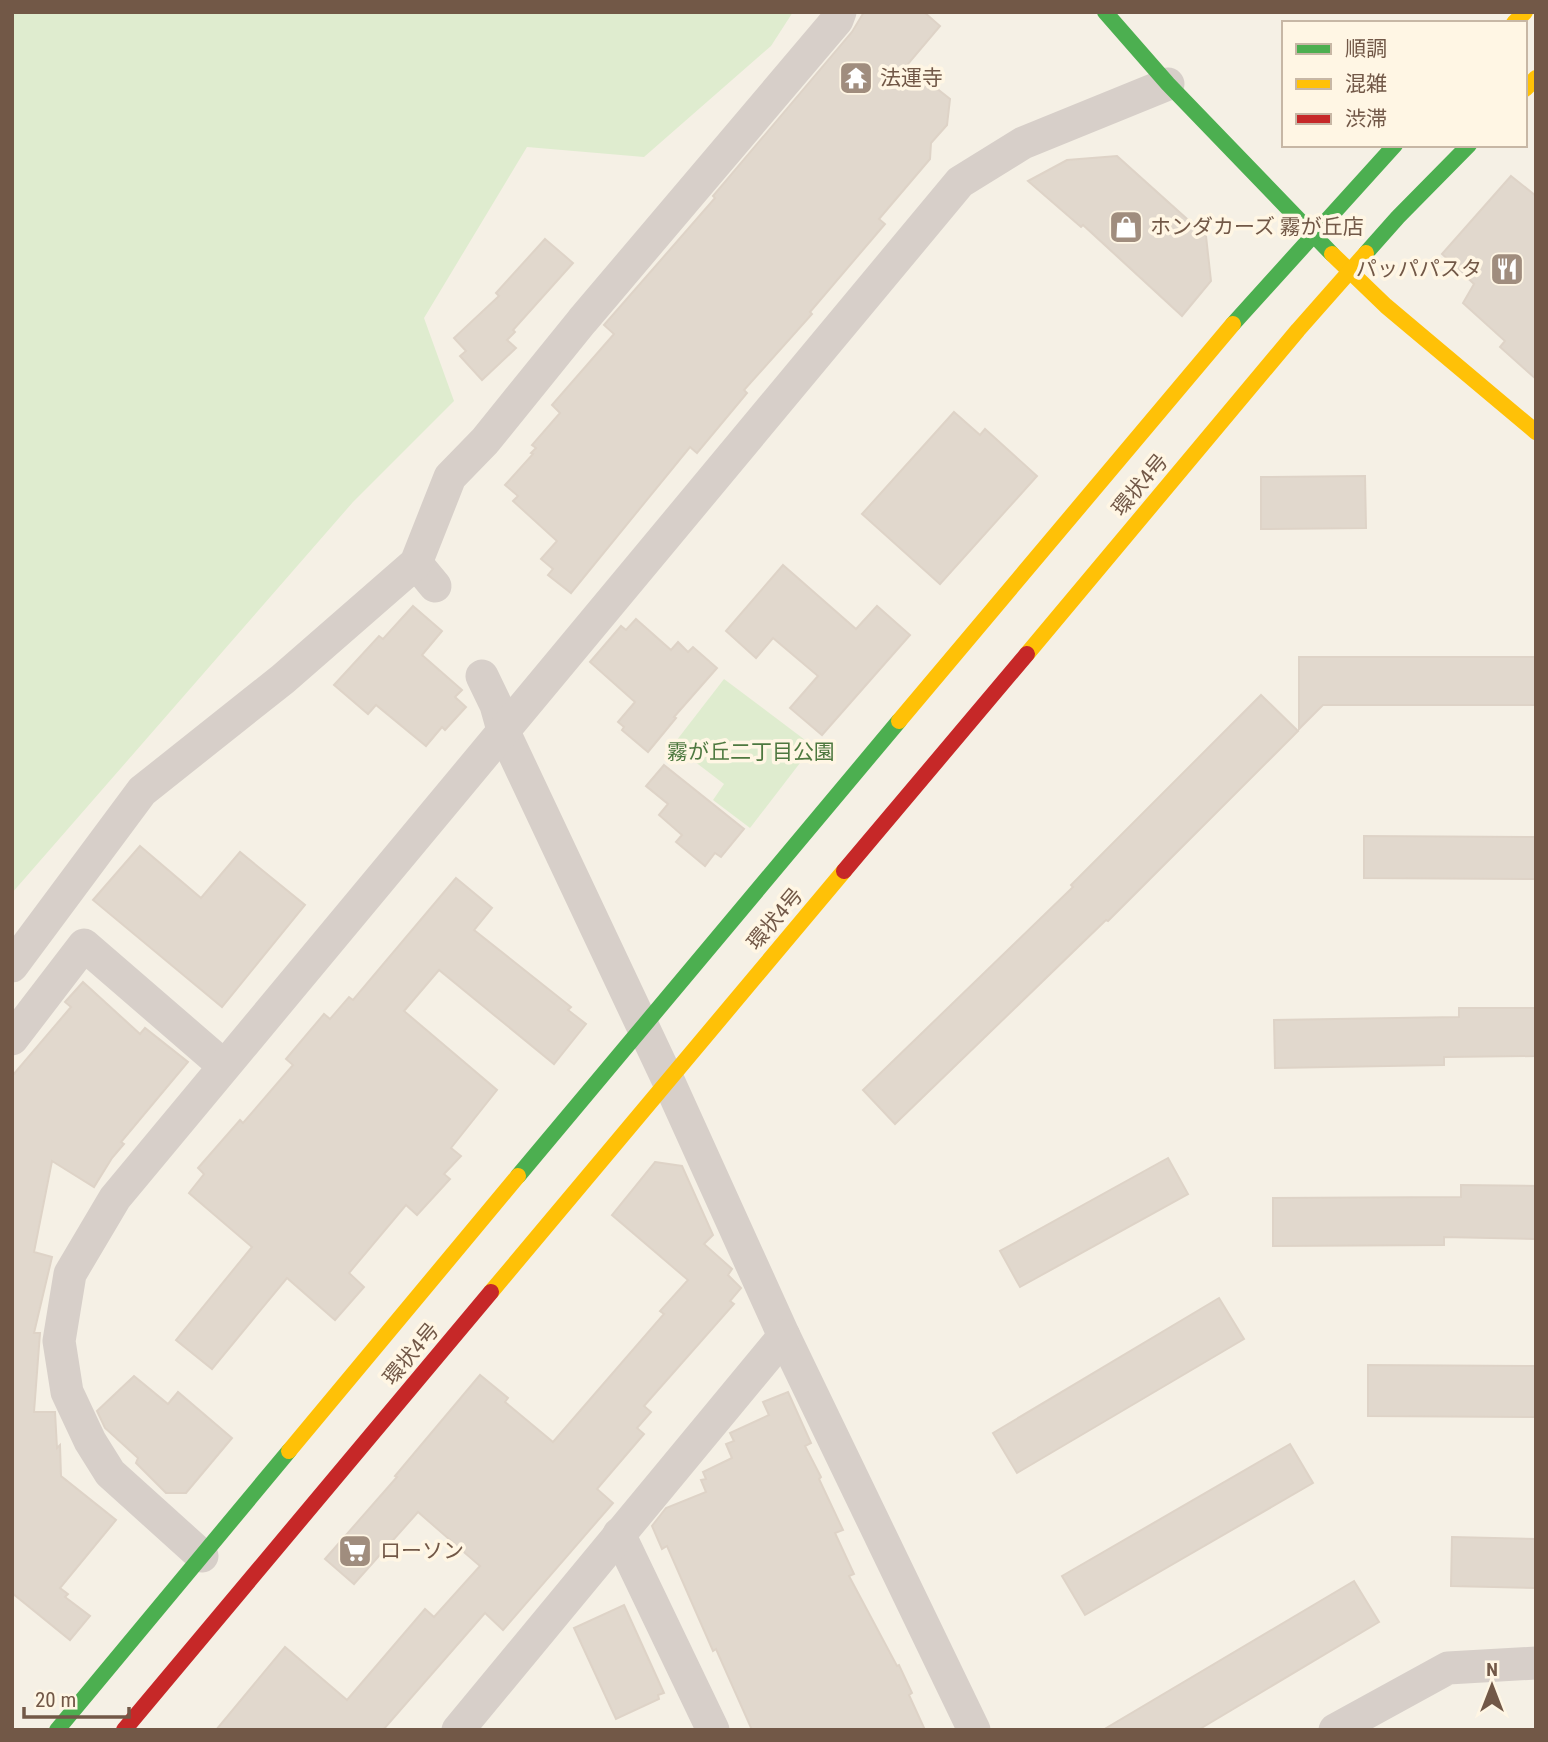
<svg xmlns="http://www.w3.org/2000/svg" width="1548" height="1742" font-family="'Roboto Condensed','Noto Sans JP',sans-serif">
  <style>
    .green { fill: #dfeccf }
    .building { fill: #e1d8cd; stroke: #ded3c7; stroke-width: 2 }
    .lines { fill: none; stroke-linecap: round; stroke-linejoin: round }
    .street { stroke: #d7cfc9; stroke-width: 33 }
    .fast { stroke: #4caf50; stroke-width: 16 }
    .slow { stroke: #ffc107; stroke-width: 16 }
    .jam { stroke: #c62828; stroke-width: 16 }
    .labels { text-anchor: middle; stroke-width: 7; stroke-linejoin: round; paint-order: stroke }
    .poi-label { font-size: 21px; fill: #725847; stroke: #fff6e4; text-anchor: start }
    .street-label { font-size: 21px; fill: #725847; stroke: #fff6e4 }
    .park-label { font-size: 21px; fill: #4d783f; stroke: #fff6e4 }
  </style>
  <rect width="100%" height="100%" fill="#f5f0e5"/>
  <g class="green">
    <polygon points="12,12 793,12 771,46 644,157 527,147 424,318 454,401 353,502 12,893"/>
    <polygon points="724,679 813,746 750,828 713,800 724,784 673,745"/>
  </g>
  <g class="building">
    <polygon points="864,12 924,12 940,26 907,65 950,99 947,125 931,143 930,159 879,219 885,224 810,312 812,314 744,390 747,393 697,453 690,447 571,593 548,575 553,569 541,559 557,541 513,501 518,496 505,485 533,454 531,453 536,448 532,445 560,413 552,405 614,334 604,325 715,198 713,196 852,32"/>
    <polygon points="1117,156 1206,236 1211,281 1182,316 1083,225 1081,227 1028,181 1067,160"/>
    <polygon points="1511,176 1536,196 1536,379 1500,347 1505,341 1463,303 1474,284 1442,254"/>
    <polygon points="545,239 573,263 513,330 515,332 507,340 516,348 482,380 460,356 466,351 454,338 499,296 496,293"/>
    <polygon points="954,412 980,435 985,429 1037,476 940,584 862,514"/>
    <polygon points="1365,476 1366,528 1261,529 1261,477"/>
    <polygon points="783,565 856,629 877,606 910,635 822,735 790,708 818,676 773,638 756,658 726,631"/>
    <polygon points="413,606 442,631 422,655 462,690 455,697 466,707 445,730 442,727 426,746 376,705 368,714 334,685 379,636 383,639"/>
    <polygon points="636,619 671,650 678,642 688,652 693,647 717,668 674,717 676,718 648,752 622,730 624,727 618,722 635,702 590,662 621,626 626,630"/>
    <polygon points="1299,657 1536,657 1536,705 1323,705 1299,729"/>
    <polygon points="1261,695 1298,731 1108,921 1106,920 895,1124 863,1090 1073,887 1071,885"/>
    <polygon points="664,765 744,829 721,857 715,853 705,866 676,842 682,835 659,815 668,804 646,786"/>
    <polygon points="1364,836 1536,837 1536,879 1364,878"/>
    <polygon points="140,846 201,898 240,852 305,905 222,1007 93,900"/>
    <polygon points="456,878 492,908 474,930 571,1007 568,1010 586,1024 554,1064 439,970 404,1011 497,1090 451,1148 461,1156 444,1174 450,1179 417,1215 406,1205 349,1273 364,1287 335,1320 287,1278 212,1369 176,1340 252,1247 189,1193 204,1174 198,1168 240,1120 243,1123 293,1065 286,1059 324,1014 330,1019 349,997 353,1000"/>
    <polygon points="83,982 140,1034 145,1028 188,1062 121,1142 124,1144 112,1158 94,1187 52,1161 34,1252 52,1257 34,1333 40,1333 34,1412 55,1412 57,1448 60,1445 61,1476 116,1520 60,1588 68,1594 65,1597 90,1616 70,1640 12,1593 12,1076 71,1007 65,1002"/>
    <polygon points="1459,1008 1536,1008 1536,1056 1444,1057 1444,1065 1275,1068 1274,1020 1459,1017"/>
    <polygon points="1168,1158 1188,1194 1020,1287 1000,1251"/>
    <polygon points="655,1162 682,1166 713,1235 704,1244 732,1269 728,1275 741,1288 730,1301 734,1304 644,1406 651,1412 637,1428 644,1434 597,1489 613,1503 503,1630 485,1613 383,1730 216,1730 285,1647 347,1700 425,1609 434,1617 480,1566 418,1512 354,1584 325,1559 397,1477 395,1476 480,1375 508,1398 505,1402 553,1442 664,1314 660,1311 688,1280 612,1215"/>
    <polygon points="1461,1185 1536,1186 1536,1239 1444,1237 1444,1245 1273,1246 1273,1198 1461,1197"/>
    <polygon points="1219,1298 1244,1339 1017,1473 993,1433"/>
    <polygon points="1368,1365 1536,1366 1536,1417 1368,1416"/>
    <polygon points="134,1376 168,1404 178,1392 232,1438 186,1493 166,1493 136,1463 138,1458 105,1428 97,1411"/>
    <polygon points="788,1392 811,1443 805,1446 821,1477 819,1479 843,1530 835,1533 854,1574 849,1576 897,1666 899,1665 912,1693 909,1695 925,1730 752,1730 716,1649 713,1651 667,1546 662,1549 652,1526 666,1508 706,1492 701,1480 706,1479 703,1472 732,1458 726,1444 734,1441 730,1433 769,1415 763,1402"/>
    <polygon points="1290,1444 1313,1483 1085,1615 1062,1576"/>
    <polygon points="1452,1537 1536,1539 1536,1588 1451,1586"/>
    <polygon points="1354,1581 1379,1622 1198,1730 1103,1730"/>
    <polygon points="624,1605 664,1693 658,1695 659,1699 616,1719 574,1628"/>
  </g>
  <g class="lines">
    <g class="street">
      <polyline points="416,563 435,586"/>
      <polyline points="482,676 496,705 503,730 668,1080 784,1336 974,1730"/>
      <polyline points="12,966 142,791 283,679 416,563 450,477 485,441 582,321 837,20 840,12"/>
      <polyline points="12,1039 84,945 224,1066"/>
      <polyline points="619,1534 713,1730"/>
      <polyline points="202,1556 110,1473 90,1441 67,1392 59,1341 70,1274 115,1198 960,182 1023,143 1168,84"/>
      <polyline points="458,1730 784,1336"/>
      <polyline points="1335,1730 1448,1668 1536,1663"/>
    </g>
    <g class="fast">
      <polyline points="1105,12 1168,84 1332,254"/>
      <polyline points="1366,253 1398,217 1469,145"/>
      <polyline points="1233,324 1395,145"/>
      <polyline points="518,1176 899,721"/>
      <polyline points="57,1730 289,1451"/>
    </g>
    <g class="slow">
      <polyline points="1514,23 1525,12"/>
      <polyline points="1525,89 1536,78"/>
      <polyline points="1332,254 1386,306 1536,432"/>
      <polyline points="1027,654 1298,330 1366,253"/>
      <polyline points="899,721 1233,324"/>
      <polyline points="491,1292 844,871"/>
      <polyline points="289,1451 518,1176"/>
    </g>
    <g class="jam">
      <polyline points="844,871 1027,654"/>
      <polyline points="124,1730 491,1292"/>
    </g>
  </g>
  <defs>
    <g id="temple-square" transform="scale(1.75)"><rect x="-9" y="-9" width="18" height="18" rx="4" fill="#a08d7e" stroke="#fff6e4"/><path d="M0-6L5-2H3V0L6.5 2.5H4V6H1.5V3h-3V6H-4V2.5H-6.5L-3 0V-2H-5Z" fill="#fff"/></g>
    <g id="shop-square" transform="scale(1.75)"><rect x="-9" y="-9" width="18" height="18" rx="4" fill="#a08d7e" stroke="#fff6e4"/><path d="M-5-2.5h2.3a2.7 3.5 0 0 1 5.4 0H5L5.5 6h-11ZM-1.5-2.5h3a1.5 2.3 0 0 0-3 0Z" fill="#fff"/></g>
    <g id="restaurant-square" transform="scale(1.75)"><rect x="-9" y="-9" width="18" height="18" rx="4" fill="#a08d7e" stroke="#fff6e4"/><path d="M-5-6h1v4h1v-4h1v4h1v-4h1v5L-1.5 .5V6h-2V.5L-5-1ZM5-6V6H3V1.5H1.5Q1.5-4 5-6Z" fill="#fff"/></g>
    <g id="supermarket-square" transform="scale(1.75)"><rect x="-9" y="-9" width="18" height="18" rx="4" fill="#a08d7e" stroke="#fff6e4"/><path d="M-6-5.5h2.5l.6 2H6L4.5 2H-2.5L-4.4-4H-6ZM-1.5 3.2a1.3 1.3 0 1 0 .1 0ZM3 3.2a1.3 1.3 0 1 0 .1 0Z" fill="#fff"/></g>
  </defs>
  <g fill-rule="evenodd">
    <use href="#temple-square" x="856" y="78"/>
    <use href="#shop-square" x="1126" y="227"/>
    <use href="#restaurant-square" x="1507" y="269"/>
    <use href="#supermarket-square" x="355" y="1551"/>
  </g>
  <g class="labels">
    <g class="poi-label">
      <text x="880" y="85">法運寺</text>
      <text x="1150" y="234">ホンダカーズ 霧が丘店</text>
      <text x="1482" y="276" text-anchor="end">パッパパスタ</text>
      <text x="380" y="1558">ローソン</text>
    </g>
    <g class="street-label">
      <text transform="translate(1140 485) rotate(-50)" y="7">環状4号</text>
      <text transform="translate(775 919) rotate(-50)" y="7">環状4号</text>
      <text transform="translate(411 1354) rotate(-50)" y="7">環状4号</text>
    </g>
    <g class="park-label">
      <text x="751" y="759">霧が丘二丁目公園</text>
    </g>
  </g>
  <rect width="1548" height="1742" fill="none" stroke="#725847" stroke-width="28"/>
  <rect x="1282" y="21" width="245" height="126" fill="#fff6e4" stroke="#c7b7a5" stroke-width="2"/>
  <rect x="1296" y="44" width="35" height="10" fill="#4caf50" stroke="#c7b7a5" stroke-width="2"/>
  <text x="1345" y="56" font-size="21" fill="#725847">順調</text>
  <rect x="1296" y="79" width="35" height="10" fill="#ffc107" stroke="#c7b7a5" stroke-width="2"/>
  <text x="1345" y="91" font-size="21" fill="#725847">混雑</text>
  <rect x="1296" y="114" width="35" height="10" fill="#c62828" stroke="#c7b7a5" stroke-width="2"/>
  <text x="1345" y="126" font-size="21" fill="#725847">渋滞</text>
  <g transform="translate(1492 1686)" stroke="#fff6e4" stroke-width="5" paint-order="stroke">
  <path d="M0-5L12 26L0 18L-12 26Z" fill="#725847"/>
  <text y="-10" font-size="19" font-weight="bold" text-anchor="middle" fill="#725847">N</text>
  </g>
  <path d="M24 1707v10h105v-10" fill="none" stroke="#725847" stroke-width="3.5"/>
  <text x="35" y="1707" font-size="21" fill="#725847" stroke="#fff6e4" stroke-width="5" paint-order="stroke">20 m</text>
</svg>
